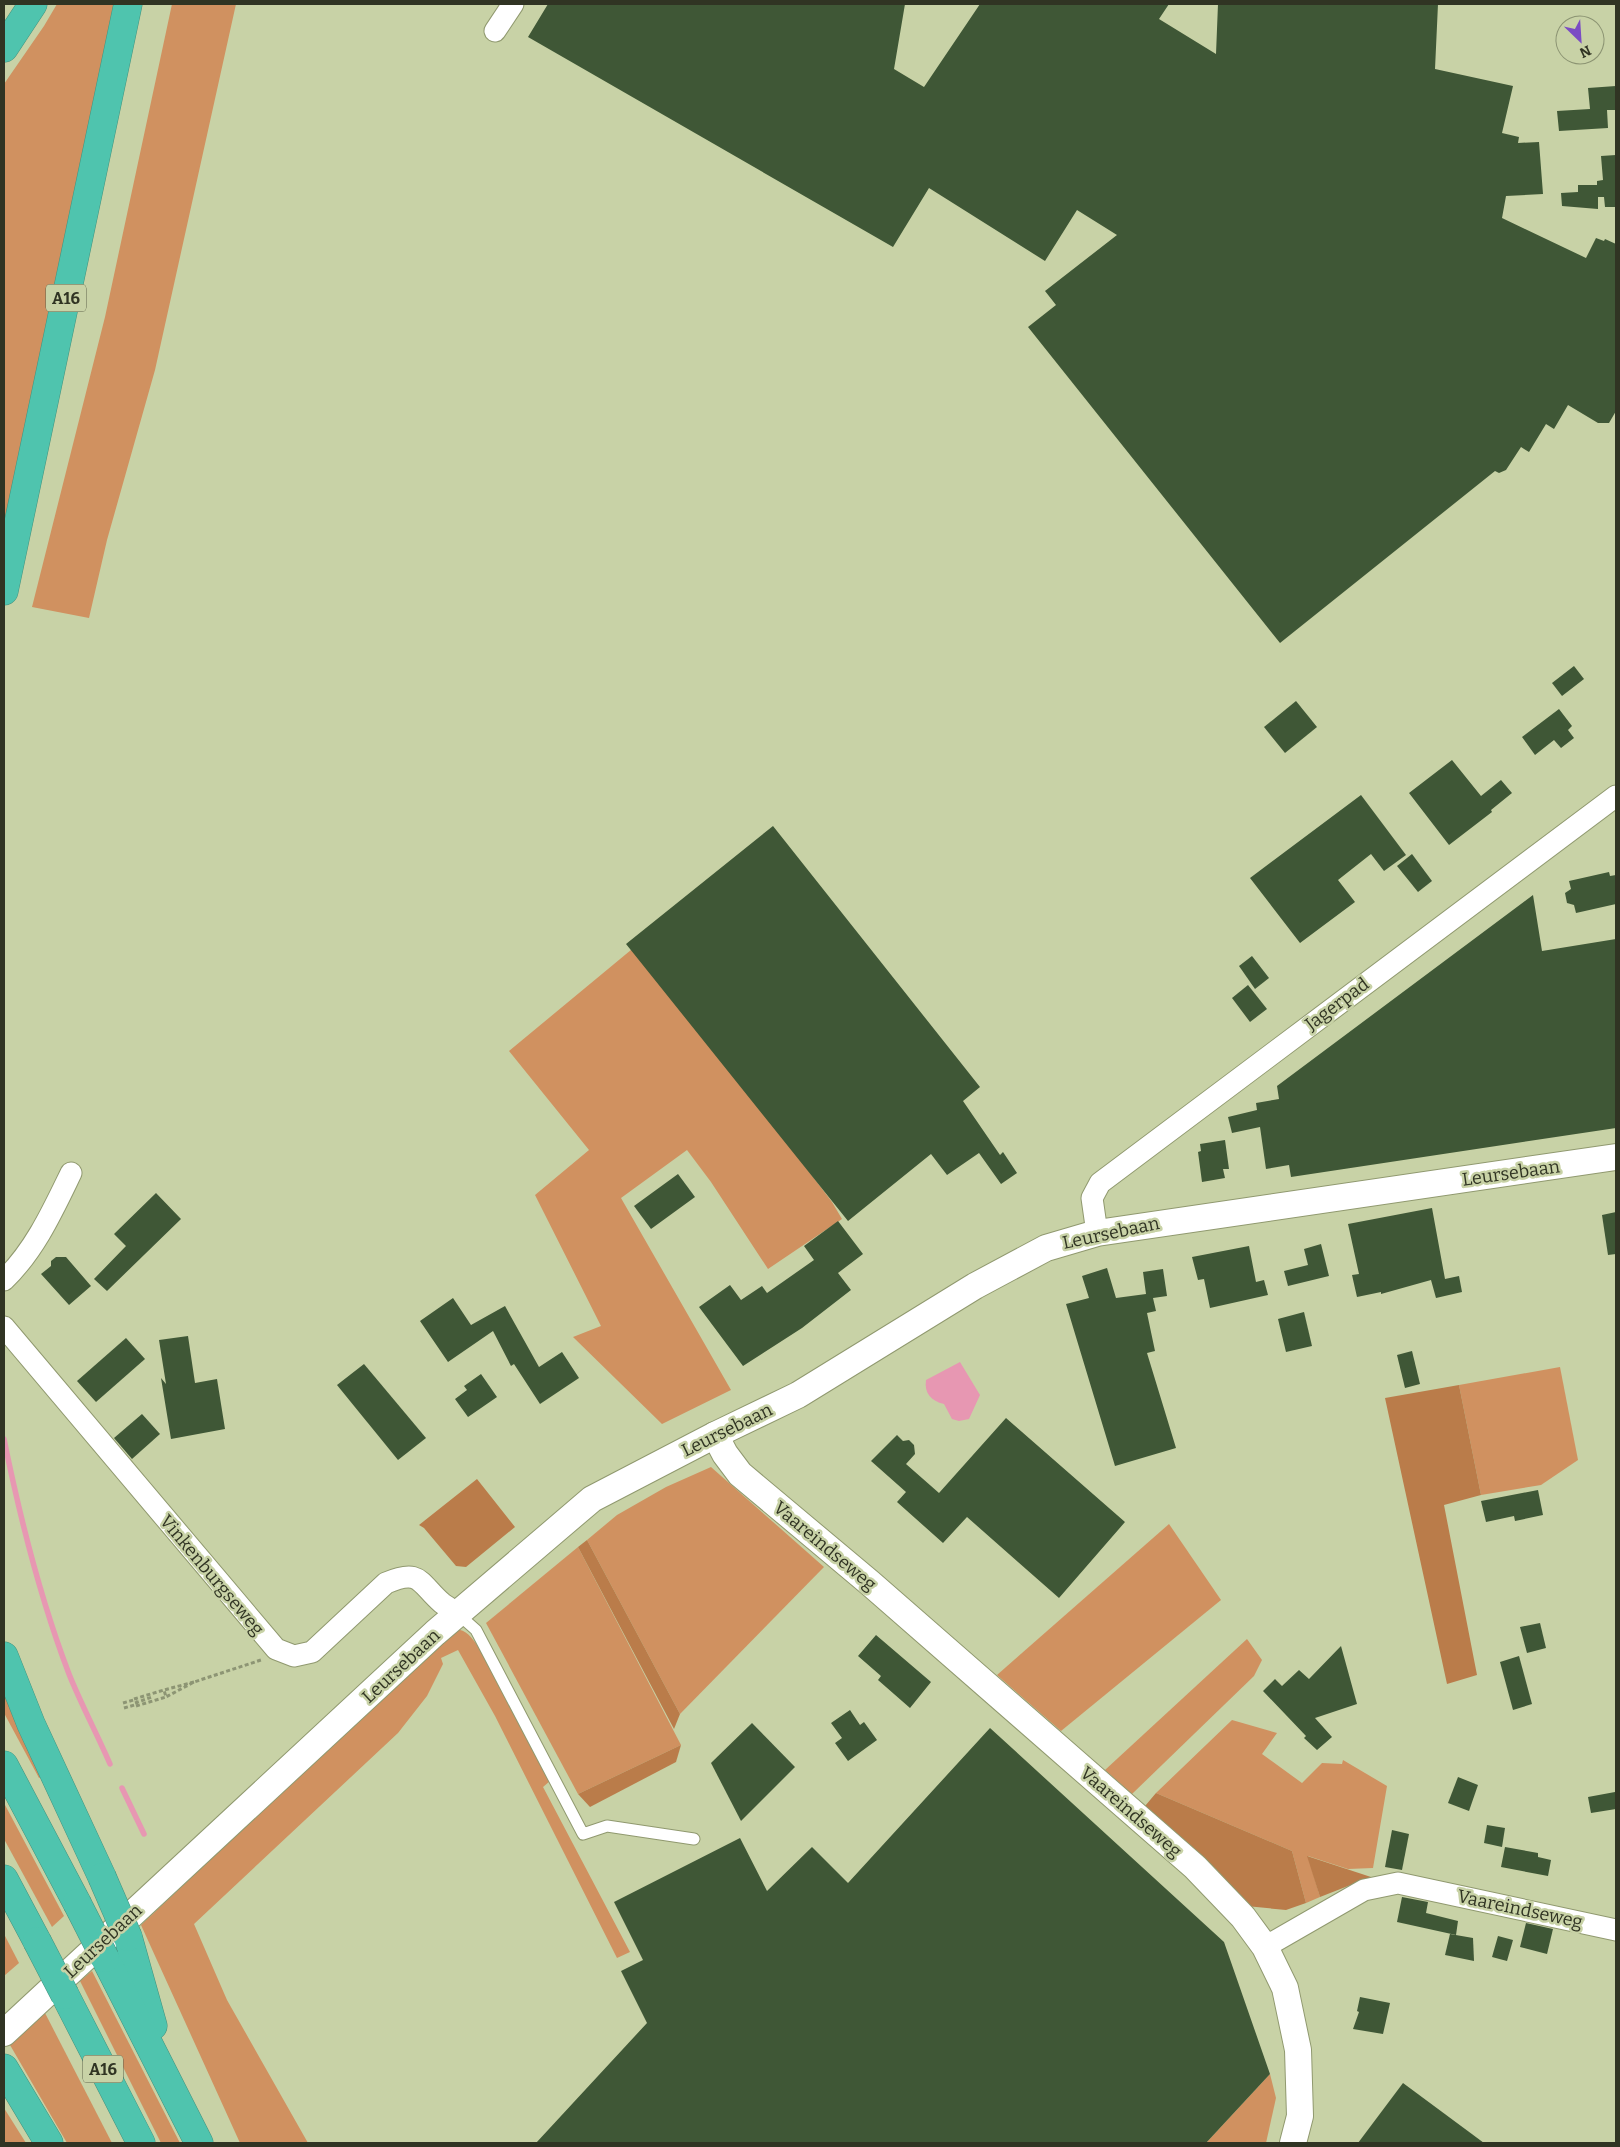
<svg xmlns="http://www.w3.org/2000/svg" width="1620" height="2147" font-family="Bitter,serif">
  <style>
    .green { fill: #d09160 }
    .forest { fill: #ba7c4a }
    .water { fill: #e797b2 }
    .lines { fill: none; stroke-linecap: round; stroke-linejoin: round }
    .stream { stroke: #e797b2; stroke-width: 5.5 }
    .building { fill: #3f5736 }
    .service-casing { stroke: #90996f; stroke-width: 13 }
    .minor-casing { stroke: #90996f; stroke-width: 23 }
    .tertiary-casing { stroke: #90996f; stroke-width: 28 }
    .motorway-casing { stroke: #44927d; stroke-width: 29 }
    .path { stroke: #8d9574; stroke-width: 3; stroke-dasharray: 4 2.5; stroke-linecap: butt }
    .service { stroke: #fff; stroke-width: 11 }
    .minor { stroke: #fff; stroke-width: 21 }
    .tertiary { stroke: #fff; stroke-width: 26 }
    .motorway { stroke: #4fc4ae; stroke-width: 28 }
    .motorway-bridge-casing { stroke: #44927d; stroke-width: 29; stroke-linecap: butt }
    .motorway-bridge { stroke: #4fc4ae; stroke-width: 28 }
    .labels { text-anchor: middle; stroke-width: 5; stroke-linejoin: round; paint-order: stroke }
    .shield { fill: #c8d2a6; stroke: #5e634a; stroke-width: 1 }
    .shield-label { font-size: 16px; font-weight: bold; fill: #303423 }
    .street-label { font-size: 18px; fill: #303423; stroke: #c8d2a6 }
  </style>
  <rect width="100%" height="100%" fill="#c8d2a6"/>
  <g class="green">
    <polygon points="57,4 116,4 4,524 4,84 44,26"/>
    <polygon points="172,4 236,4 155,370 107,540 89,618 32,607 105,317"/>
    <polygon points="637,945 832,1202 842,1219 768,1269 711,1182 687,1150 621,1198 731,1390 662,1424 573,1337 601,1326 535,1195 589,1150 509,1051"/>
    <polygon points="1560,1367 1578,1460 1541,1485 1481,1495 1459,1385"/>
    <polygon points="711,1467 824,1567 680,1714 587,1540 617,1515 666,1487"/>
    <polygon points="1169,1524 1221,1600 1061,1731 997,1675"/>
    <polygon points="578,1547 681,1745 578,1794 486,1623"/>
    <path d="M455,1629C467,1630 471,1637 478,1646L550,1781L543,1787L630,1952L617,1958L495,1716L458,1650L441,1658L443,1664L427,1696L398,1733L194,1924L227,2000L308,2143H240L141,1925Z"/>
    <polygon points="1247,1639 1262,1660 1254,1676 1132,1794 1105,1770"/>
    <polygon points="4,1689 44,1776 39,1778 4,1713"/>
    <polygon points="1232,1720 1277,1733 1262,1754 1302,1783 1322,1763 1342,1764 1343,1760 1387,1786 1373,1868 1348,1869 1308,1856 1320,1897 1306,1903 1292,1851 1156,1793"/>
    <polygon points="4,1803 64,1916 52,1927 4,1839"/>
    <polygon points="4,1934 19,1963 4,1976"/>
    <polygon points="92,1971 180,2143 161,2143 80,1981"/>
    <polygon points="45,2013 112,2143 67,2143 10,2045"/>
    <polygon points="1270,2074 1276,2098 1266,2143 1206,2143"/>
    <polygon points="4,2108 26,2143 4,2143"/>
  </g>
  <g class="forest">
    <polygon points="1459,1385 1481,1495 1444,1505 1477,1675 1447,1684 1385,1398"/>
    <polygon points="477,1479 515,1527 466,1567 456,1566 424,1528 419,1525"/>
    <polygon points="587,1540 680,1714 674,1729 578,1547"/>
    <polygon points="681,1745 676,1762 590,1807 578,1794"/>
    <polygon points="1156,1793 1292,1851 1306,1903 1286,1910 1246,1906 1216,1869 1145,1806"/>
    <polygon points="1307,1856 1371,1877 1320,1897"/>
  </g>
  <path class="water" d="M960,1362L980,1395L969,1419L959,1421L952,1419L944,1404C931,1401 924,1393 926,1380Z"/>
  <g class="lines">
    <g class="stream">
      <path d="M4,1439C20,1518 40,1598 69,1674C81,1704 97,1734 110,1764"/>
      <polyline points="122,1788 144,1834"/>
    </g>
  </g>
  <g class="building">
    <polygon points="548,4 905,4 894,69 924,87 980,4 1169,4 1159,19 1216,54 1218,4 1438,4 1435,69 1513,86 1502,133 1519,137 1518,143 1539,142 1543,194 1506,196 1502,218 1586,258 1596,238 1604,241 1605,239 1616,244 1616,411 1609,423 1598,423 1568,405 1554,429 1546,424 1529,452 1521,447 1506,470 1499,473 1495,471 1280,643 1028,327 1056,305 1045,291 1117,235 1077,210 1045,261 929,188 893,247 528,37"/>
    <polygon points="1616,86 1616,110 1607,110 1608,128 1559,131 1557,111 1590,109 1588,88"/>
    <polygon points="1616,155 1616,207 1605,207 1604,197 1598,197 1598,209 1562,206 1561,193 1578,192 1578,185 1597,185 1597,181 1603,180 1601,156"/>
    <polygon points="1574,666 1584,679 1562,696 1552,683"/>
    <polygon points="1296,701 1317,727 1285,753 1264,727"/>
    <polygon points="1559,709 1572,726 1568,730 1574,738 1561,748 1554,740 1535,755 1522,737"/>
    <polygon points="1452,760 1481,796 1501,780 1512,793 1491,810 1492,812 1449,845 1409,793"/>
    <polygon points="1361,795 1406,855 1384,871 1371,854 1338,880 1355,902 1300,943 1250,878"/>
    <polygon points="773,826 980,1087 963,1101 1000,1155 1003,1152 1017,1173 1001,1184 979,1153 947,1175 931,1154 848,1221 626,944"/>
    <polygon points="1412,854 1432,881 1418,892 1397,866"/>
    <polygon points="1609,872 1610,876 1616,875 1616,904 1576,913 1574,905 1567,903 1565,893 1571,889 1569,881"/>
    <polygon points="1533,895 1542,951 1616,939 1616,1128 1291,1177 1289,1165 1266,1169 1260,1127 1232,1133 1228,1117 1257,1110 1256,1103 1279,1099 1277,1086"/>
    <polygon points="1252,956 1269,978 1255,989 1239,966"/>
    <polygon points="1248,985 1267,1009 1250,1022 1232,998"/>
    <polygon points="1225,1140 1229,1169 1223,1169 1225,1178 1202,1182 1198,1152 1201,1151 1200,1144"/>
    <polygon points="678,1174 695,1197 651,1229 634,1206"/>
    <polygon points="156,1193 181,1219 107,1291 94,1279 126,1246 114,1234"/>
    <polygon points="1432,1208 1445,1279 1459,1276 1462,1292 1436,1298 1431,1280 1381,1294 1381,1292 1357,1297 1352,1275 1359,1274 1348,1224"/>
    <polygon points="1616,1212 1616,1254 1608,1255 1602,1215"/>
    <polygon points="838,1221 863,1254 838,1273 851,1290 802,1328 743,1366 699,1307 730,1285 741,1300 762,1286 767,1293 814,1260 804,1246"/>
    <polygon points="1321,1244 1329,1276 1288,1286 1284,1271 1308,1265 1304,1249"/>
    <polygon points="1249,1246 1256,1282 1264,1280 1268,1295 1210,1308 1204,1279 1198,1280 1192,1257"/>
    <polygon points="56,1257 66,1257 91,1286 69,1305 41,1274 51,1266 51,1261"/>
    <polygon points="1107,1268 1116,1298 1146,1294 1143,1272 1163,1269 1167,1296 1153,1298 1156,1311 1147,1313 1155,1351 1147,1353 1176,1448 1115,1466 1066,1304 1089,1298 1082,1276"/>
    <polygon points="453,1298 471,1325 505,1306 539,1367 562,1352 579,1378 540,1404 514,1364 511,1366 493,1331 448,1362 420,1321"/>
    <polygon points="1304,1312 1312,1346 1286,1352 1278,1319"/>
    <polygon points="188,1336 195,1383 217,1379 225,1429 171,1439 161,1378 166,1384 159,1340"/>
    <polygon points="126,1338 145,1359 96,1402 77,1381"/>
    <polygon points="1412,1351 1420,1384 1405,1388 1397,1355"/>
    <polygon points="364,1364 426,1438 398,1460 337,1385"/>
    <polygon points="481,1374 497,1397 468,1417 455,1399 467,1390 464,1386"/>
    <polygon points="142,1414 160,1434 132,1459 114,1438"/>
    <polygon points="1006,1418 1125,1522 1059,1598 967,1517 943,1543 897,1502 906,1492 871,1461 897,1435 903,1441 909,1440 914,1445 915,1454 906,1464 939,1493"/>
    <polygon points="1538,1490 1543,1515 1515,1521 1514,1516 1486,1522 1481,1501"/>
    <polygon points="1540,1623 1546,1648 1527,1653 1520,1627"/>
    <polygon points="876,1635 931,1682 910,1708 878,1680 881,1676 858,1656"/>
    <polygon points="1341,1646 1357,1704 1315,1718 1332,1737 1317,1750 1304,1738 1306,1736 1263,1691 1275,1679 1282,1686 1299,1670 1309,1679"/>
    <polygon points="1519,1656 1532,1704 1513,1710 1500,1662"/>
    <polygon points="850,1710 860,1725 864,1722 877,1740 848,1761 835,1743 842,1738 831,1723"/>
    <polygon points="752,1723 795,1767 741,1821 711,1763"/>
    <polygon points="990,1728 1224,1942 1270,2074 1206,2143 536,2143 647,2023 621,1971 643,1960 614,1902 740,1838 767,1891 812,1847 848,1883"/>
    <polygon points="1458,1777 1478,1785 1469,1811 1448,1803"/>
    <polygon points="1615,1792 1616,1809 1591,1813 1588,1797"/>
    <polygon points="1487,1825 1505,1828 1502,1847 1484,1843"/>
    <polygon points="1392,1830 1409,1834 1402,1870 1385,1867"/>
    <polygon points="1505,1847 1538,1853 1538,1857 1551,1860 1548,1876 1501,1867"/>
    <polygon points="1402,1897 1428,1902 1426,1913 1458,1921 1456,1935 1397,1922"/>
    <polygon points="1526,1923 1553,1929 1547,1954 1520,1947"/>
    <polygon points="1450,1934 1473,1938 1474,1961 1445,1955"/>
    <polygon points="1498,1936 1513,1940 1507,1961 1492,1957"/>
    <polygon points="1360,1997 1390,2003 1383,2034 1353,2029 1359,2012 1357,2011"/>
    <polygon points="1403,2083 1484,2143 1358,2143"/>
  </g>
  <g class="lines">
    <g class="service-casing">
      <polyline id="service" points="458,1614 476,1630 583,1834 607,1826 694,1839"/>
    </g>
    <g class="minor-casing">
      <g id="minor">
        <polyline points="495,31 513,4"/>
        <polyline points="1097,1233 1092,1198 1100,1183 1616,796"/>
        <path d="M4,1280C35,1250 53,1210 71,1173"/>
        <path d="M4,1327L276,1649L294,1656L312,1652L386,1583C421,1568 419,1583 442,1603C447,1607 453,1610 458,1614"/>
        <polyline points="1265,1947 1364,1890 1398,1883 1616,1930"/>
      </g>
    </g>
    <g class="tertiary-casing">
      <g id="tertiary">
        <polyline points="715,1435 725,1454 740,1474 870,1583 1195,1867 1243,1917 1265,1947 1285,1988 1298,2050 1300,2116 1293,2143"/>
        <polyline points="4,2033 435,1633 592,1499 715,1435 798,1395 975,1286 1046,1248 1097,1233 1616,1157"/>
      </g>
    </g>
    <g class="motorway-casing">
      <g id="motorway">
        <polyline points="4,48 33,4"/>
        <polyline points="4,591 128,4"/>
        <polyline points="4,1656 31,1724 102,1877"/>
        <polyline points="4,1765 77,1903"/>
        <polyline points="4,1879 37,1941"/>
        <polyline points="128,1937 153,2026"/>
        <polyline points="105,1958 199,2143"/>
        <polyline points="65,1995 141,2143"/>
        <polyline points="4,2068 49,2143"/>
      </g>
    </g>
    <g class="path">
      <polyline points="194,1682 164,1690 166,1697 194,1682 261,1660"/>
      <polyline points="134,1699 164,1690"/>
      <polyline points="123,1703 137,1699"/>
      <polyline points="135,1703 152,1697"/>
      <polyline points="136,1706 166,1697"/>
      <polyline points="124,1708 138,1704"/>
    </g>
    <use href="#service" class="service"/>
    <use href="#minor" class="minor"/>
    <use href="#tertiary" class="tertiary"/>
    <use href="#motorway" class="motorway"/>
    <g class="motorway-bridge-casing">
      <g id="motorway-bridge">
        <polyline points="102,1877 128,1937"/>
        <polyline points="77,1903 105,1958"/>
        <polyline points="37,1941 65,1995"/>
      </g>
    </g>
    <use href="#motorway-bridge" class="motorway-bridge"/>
  </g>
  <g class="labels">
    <g class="shield">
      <rect x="46" y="284.5" width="40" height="27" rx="4"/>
      <rect x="83" y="2055.5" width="40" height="27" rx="4"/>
    </g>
    <g class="shield-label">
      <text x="66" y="304">A16</text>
      <text x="103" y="2075">A16</text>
    </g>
    <g class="street-label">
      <text transform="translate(1337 1004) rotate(-37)" y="6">Jagerpad</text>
      <text transform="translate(1511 1173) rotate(-8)" y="6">Leursebaan</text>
      <text transform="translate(1111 1233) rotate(-12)" y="6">Leursebaan</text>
      <text transform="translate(727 1430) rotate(-26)" y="6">Leursebaan</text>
      <text transform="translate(825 1546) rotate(40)" y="6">Vaareindseweg</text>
      <text transform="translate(212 1575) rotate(50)" y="6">Vinkenburgseweg</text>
      <text transform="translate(401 1666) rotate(-43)" y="6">Leursebaan</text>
      <text transform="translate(1131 1812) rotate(41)" y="6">Vaareindseweg</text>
      <text transform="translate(1520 1909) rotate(12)" y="6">Vaareindseweg</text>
      <text transform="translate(103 1941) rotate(-43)" y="6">Leursebaan</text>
    </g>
  </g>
  <rect width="1620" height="2147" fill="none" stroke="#303423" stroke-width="10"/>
  <g transform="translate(1580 40) rotate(155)"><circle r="24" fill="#c8d2a6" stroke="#8b9372"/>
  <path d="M0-4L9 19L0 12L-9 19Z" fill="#7b4cc4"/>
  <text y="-8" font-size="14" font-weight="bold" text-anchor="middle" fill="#303423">N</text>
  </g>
</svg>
